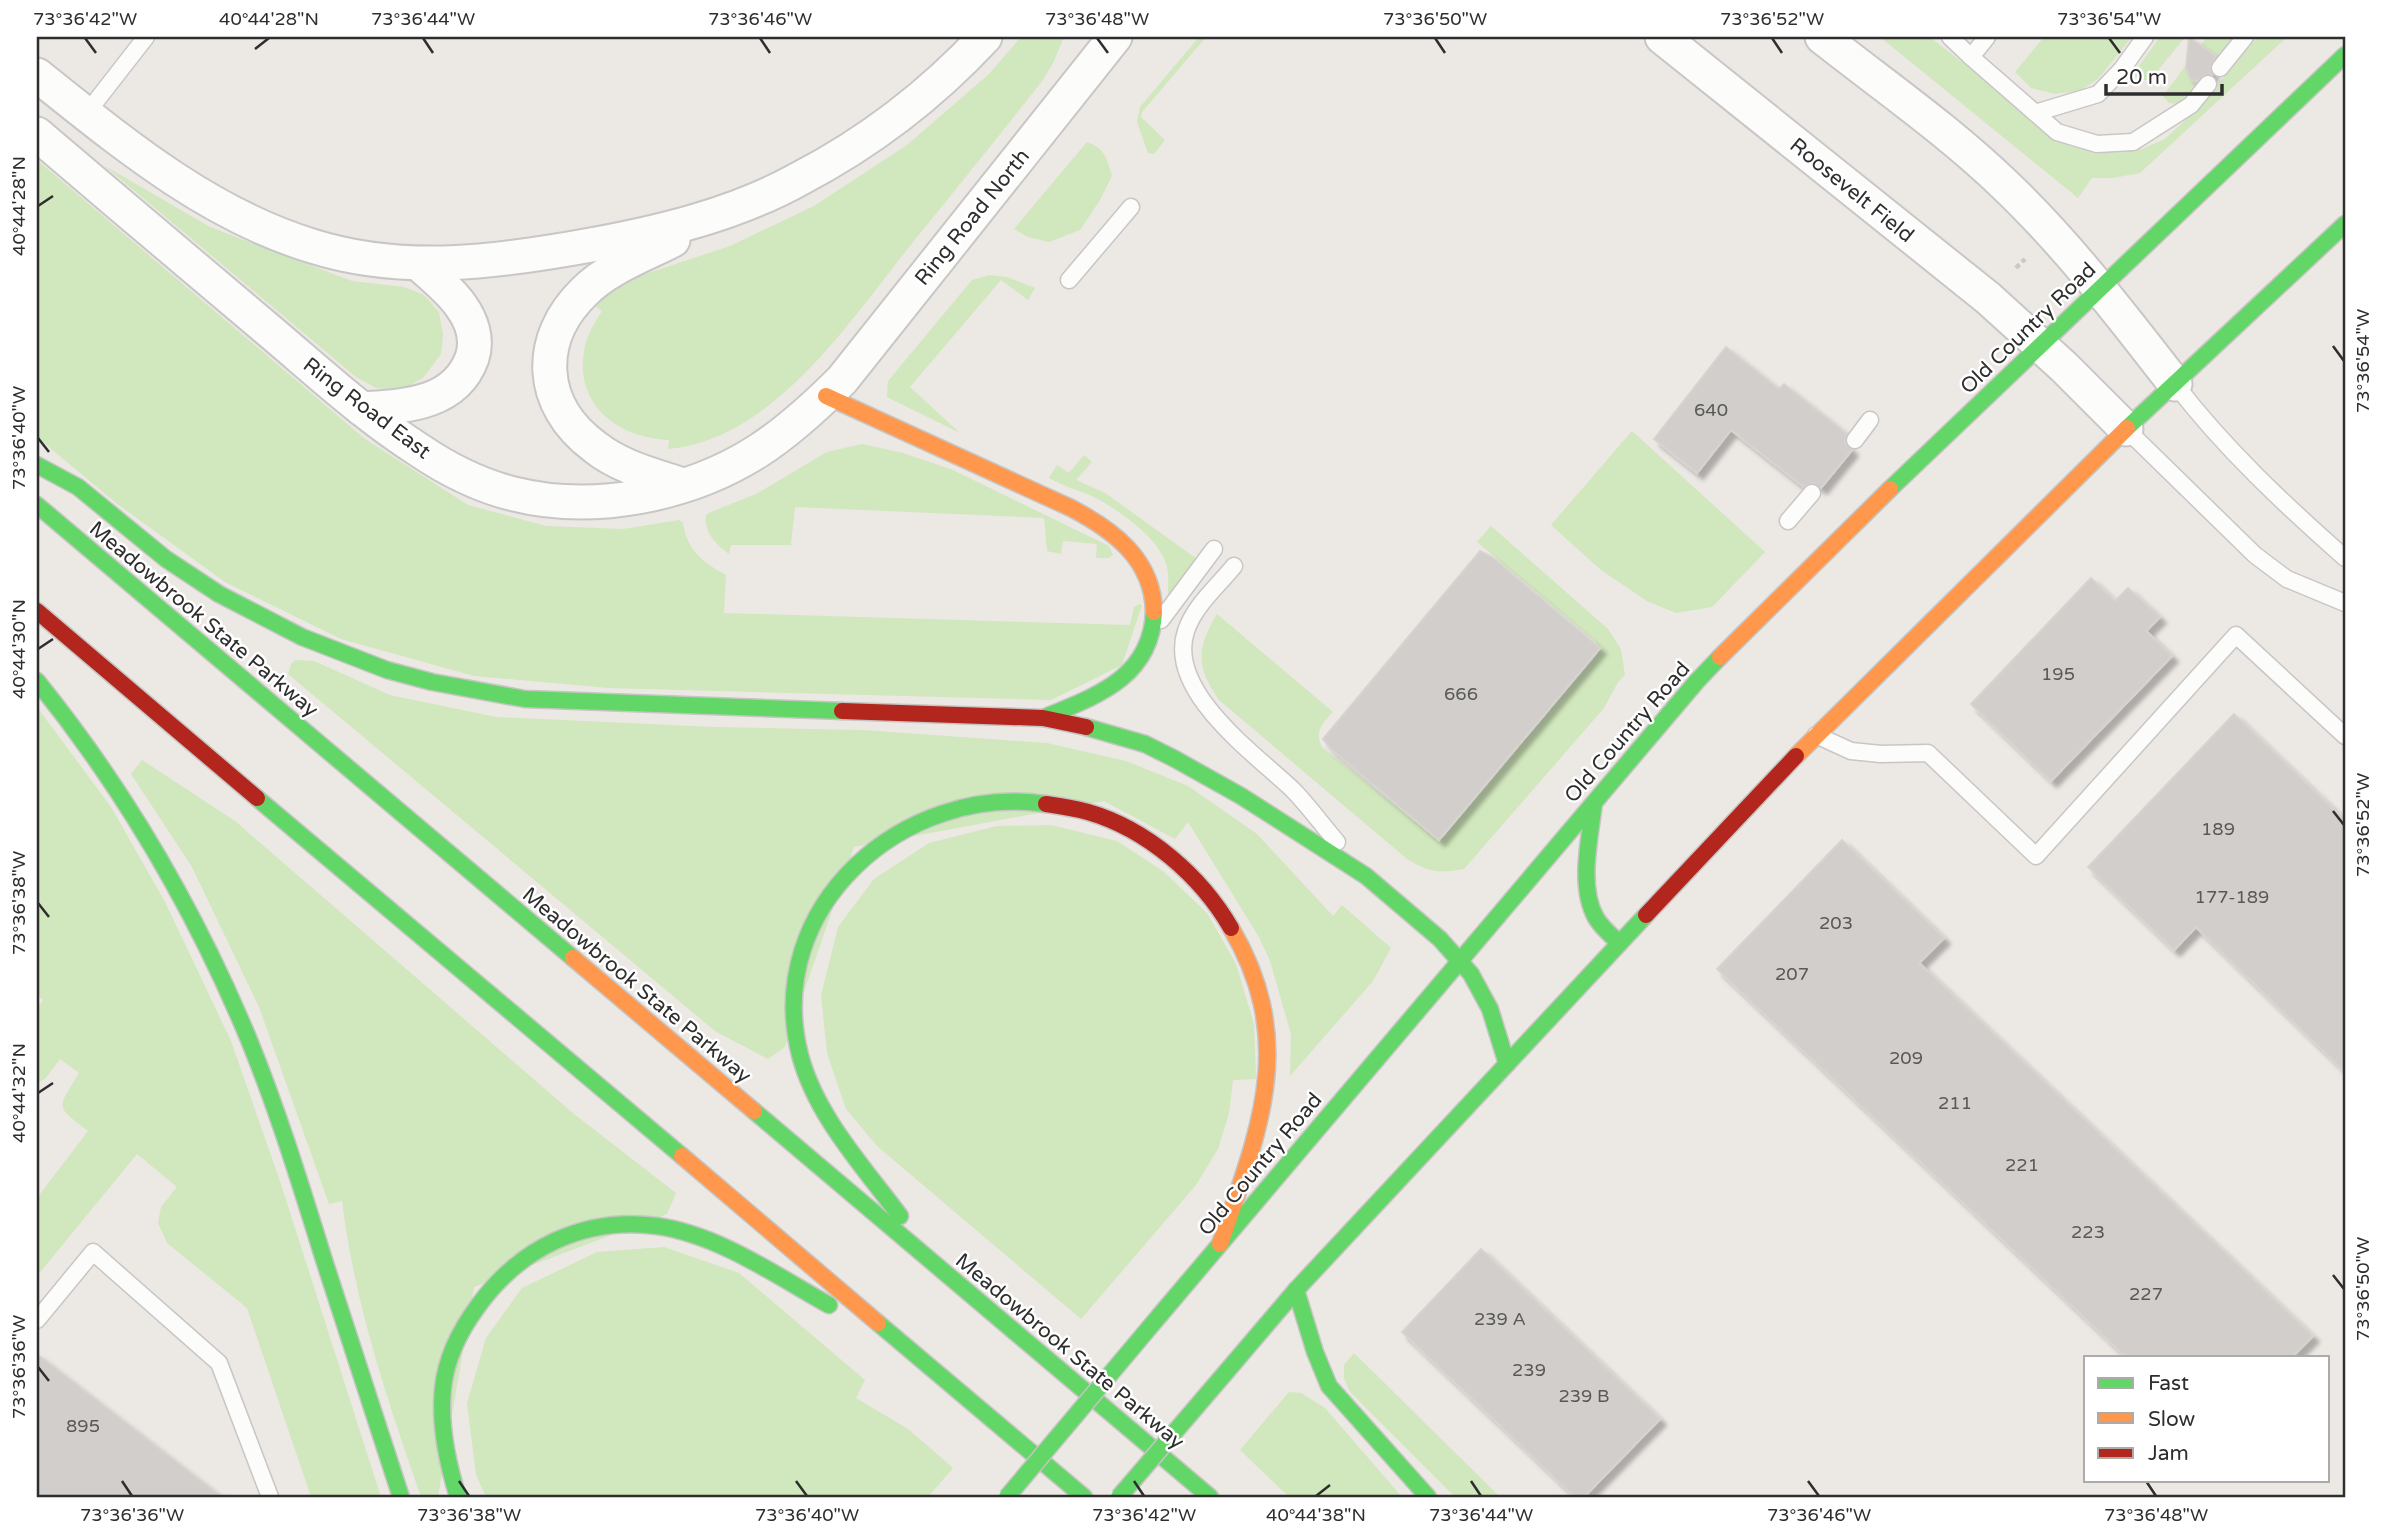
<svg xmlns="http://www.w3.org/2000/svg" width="2382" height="1534" font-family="'Varela Round',sans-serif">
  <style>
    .green { fill: #d1e7bd }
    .building { fill: #d1cecb; stroke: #d7d4d0; stroke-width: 2; filter: url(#shadow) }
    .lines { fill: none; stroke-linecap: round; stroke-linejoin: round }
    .lane-casing { stroke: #c8c6c6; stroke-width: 19 }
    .street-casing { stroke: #c8c6c6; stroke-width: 37 }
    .fast-casing { stroke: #c6c5c4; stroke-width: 19 }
    .slow-casing { stroke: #c6c5c4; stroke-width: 19 }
    .jam-casing { stroke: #c6c5c4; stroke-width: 19 }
    .path { stroke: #c9c9c8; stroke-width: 4.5; stroke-dasharray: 5 3.5; stroke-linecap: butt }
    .lane { stroke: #fcfcfb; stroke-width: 16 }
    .street { stroke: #fcfcfb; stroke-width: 33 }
    .fast { stroke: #63d668; stroke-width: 16 }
    .slow { stroke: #ff974d; stroke-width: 16 }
    .jam { stroke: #b3261e; stroke-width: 16 }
    .fast-bridge-casing { stroke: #c6c5c4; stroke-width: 19; stroke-linecap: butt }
    .fast-bridge { stroke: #63d668; stroke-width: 16 }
    .ticks { fill: none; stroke: #2e2e2e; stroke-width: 2.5 }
    .labels { text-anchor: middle; stroke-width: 5; stroke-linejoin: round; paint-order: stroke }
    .number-label { font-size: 18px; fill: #585857 }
    .street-label { font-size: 21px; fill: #2e2e2e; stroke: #fff }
    .neatline { fill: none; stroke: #2e2e2e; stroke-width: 2.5 }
    .ticks-label { font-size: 18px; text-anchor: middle; fill: #2e2e2e }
  </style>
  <defs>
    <filter id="shadow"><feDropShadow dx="6" dy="6" stdDeviation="2" flood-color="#0004"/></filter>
  </defs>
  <rect width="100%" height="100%" fill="#ece8e4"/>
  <g class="green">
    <path d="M1021,37H1064L1053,63L1043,80C1000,134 957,188 913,242C851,319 775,439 668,449L669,440C619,438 575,406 584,351C586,336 594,324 602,311L591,303L624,281L730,246L814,206L907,145L989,74Z"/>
    <polygon points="1199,37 1206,37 1142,112 1141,117 1165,140 1154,154 1148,153 1137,122 1140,107"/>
    <polygon points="1880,37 1930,37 2066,144 2093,152 2142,149 2165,139 2193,113 2258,37 2287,37 2140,173 2113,178 2092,178 2078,198"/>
    <polygon points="2044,37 2132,37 2098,79 2079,91 2055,94 2031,88 2015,72"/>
    <polygon points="2160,37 2185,37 2150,80 2139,80 2134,73"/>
    <polygon points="2207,37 2233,37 2179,104 2169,103 2163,96"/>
    <path d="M1087,142C1105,148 1107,159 1112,176L1100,200L1080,230L1049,242L1028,237L1014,229Z"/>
    <path d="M37,160L365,439L468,505L546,526L623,529L679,520L683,523C687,550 703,563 726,575L724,613L1130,625L1134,607L1139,604L1142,605L1122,665L1051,700L609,688L474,676L341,639L225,582L116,503L37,437Z"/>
    <polygon points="105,166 210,227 352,281 404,287 424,295 439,312 443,334 441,354 423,378 401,390 376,388 356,377"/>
    <polygon points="989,275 1007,277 1035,288 1028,300 1001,280 910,387 960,433 887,397 888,381 972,280"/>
    <polygon points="1632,431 1765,552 1712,607 1676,613 1647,601 1601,570 1551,525"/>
    <path d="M862,444L903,453L953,470L1109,546L1113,555L1109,558H1096L1097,544L1063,541L1061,554L1047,551L1044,518L795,507L791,545H731L729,554C716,544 704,533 706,515L711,512L756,494L827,452Z"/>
    <path d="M1084,455L1092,462L1076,480L1105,493L1197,559L1171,597L1168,595C1168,586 1169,576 1167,567C1161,539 1119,510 1094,497C1079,490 1063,486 1049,478L1057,465L1069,473Z"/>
    <path d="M1491,526L1608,629L1621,649L1625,675L1618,682L1604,708L1464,869C1438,874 1429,872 1407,859L1219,700C1196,667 1196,649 1217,614L1333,712C1322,724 1314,731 1322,747L1434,837L1439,839L1446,834L1596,656L1597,647L1595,641L1477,542Z"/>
    <polygon points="295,660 314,661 390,695 496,717 714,727 863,730 1047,743 1126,761 1188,786 1257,834 1333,916 1342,905 1391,948 1373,981 1290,1076 1291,1034 1270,961 1259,937 1188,822 1175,839 1104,801 854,847 785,1047 768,1059 715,1031 288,674 291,664"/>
    <path d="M37,707L111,807L165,902L231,1041L280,1181L381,1497H311L247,1308L167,1243L158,1223L161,1207L177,1187L137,1154L37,1276V1198L88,1131C53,1104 58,1109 79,1073L60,1059L45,1079L37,1083V1009L43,1000L37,995Z"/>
    <path d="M142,760L235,821L574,1114L676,1193L667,1214L474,1287L438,1496L421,1497C387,1398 355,1306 342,1201L329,1204L259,1007L192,867L131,774Z"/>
    <polygon points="1051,825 1117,841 1163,871 1207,913 1236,964 1254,1024 1256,1079 1233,1080 1229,1113 1218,1149 1196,1185 1081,1319 877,1146 846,1109 827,1053 821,995 838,927 874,879 929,843 997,826"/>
    <polygon points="664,1247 739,1273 865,1380 856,1398 908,1429 953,1468 928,1497 486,1497 476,1475 467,1403 486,1338 522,1288 597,1252"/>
    <polygon points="1354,1353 1500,1497 1455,1497 1350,1392 1344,1378 1344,1365"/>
    <polygon points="1289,1392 1301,1393 1325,1408 1402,1497 1289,1497 1240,1450"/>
  </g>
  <g class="building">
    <polygon points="2189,37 2216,56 2210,66 2212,75 2204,75 2196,82 2190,78 2186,68"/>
    <polygon points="1726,347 1779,389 1784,384 1847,434 1845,443 1852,450 1821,488 1813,483 1804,487 1731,430 1697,473 1654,439"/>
    <polygon points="1480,551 1492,557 1600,648 1439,840 1331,749 1323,739"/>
    <polygon points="2091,578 2115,601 2128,588 2160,617 2146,631 2172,656 2051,781 1971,704"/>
    <polygon points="2234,714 2345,820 2345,1072 2196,927 2174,950 2088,867"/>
    <polygon points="1842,840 1944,938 1919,963 2313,1336 2292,1357 2126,1357 1717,969"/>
    <polygon points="1481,1249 1660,1419 1584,1497 1575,1497 1402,1332"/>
    <polygon points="37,1354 222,1497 37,1497"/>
  </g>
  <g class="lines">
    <g class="lane-casing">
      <g id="lane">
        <polyline points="1950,37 1971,57 1987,37"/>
        <polyline points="1971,57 2057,132 2097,144 2133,142 2191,105 2208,84"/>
        <polyline points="2220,68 2245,37"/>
        <polyline points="2035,113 2098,94 2122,69 2145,37"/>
        <polyline points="86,114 146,37"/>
        <polyline points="1069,280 1131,207"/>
        <path d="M2175,384C2225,449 2284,504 2345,558"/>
        <polyline points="2126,429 2255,555 2287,579 2345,603"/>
        <polyline points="1855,440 1870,420"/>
        <polyline points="1788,521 1812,493"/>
        <path d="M1234,566C1218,586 1194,606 1186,631C1166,691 1254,753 1292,789C1308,805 1322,825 1337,842"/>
        <polyline points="1161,620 1214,549"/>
        <polyline points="1816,735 1851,751 1881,754 1928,753 2036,856 2236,635 2345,736"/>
        <polyline points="37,1320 93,1252 219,1363 270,1497"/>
      </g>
    </g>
    <g class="street-casing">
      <g id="street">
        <polyline points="1662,37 1988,298 2064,367 2126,429"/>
        <path d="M1822,37C1883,85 1949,131 2005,185C2069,246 2121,315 2175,384"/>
        <path d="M37,75C121,142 207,214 312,246C404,275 498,262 591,245C662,232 736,214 799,179C868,143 932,94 985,37"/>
        <path d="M37,134C113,199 190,264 266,328C316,370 364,415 419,450C447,469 481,486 514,494C594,514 689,495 758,451C789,431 816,406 842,380L1115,37"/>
        <path d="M673,240C644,255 608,268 585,291C535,339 538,405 595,447C620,467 653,475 683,485"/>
        <path d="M362,409C404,406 455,405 472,358C478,340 472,321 461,306C450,290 433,277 419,264"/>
      </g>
    </g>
    <g class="fast-casing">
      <g id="fast">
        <polyline points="2127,428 2345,224"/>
        <polyline points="37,465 78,487 166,559 219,594 302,637 387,670 432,682 525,699 842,711"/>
        <polyline points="1890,489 2345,55"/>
        <polyline points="37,505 573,958"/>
        <path d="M37,681C125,790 195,910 249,1040C278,1111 301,1186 324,1260C349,1339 375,1418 401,1497"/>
        <path d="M1043,718C1096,696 1151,678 1154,612"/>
        <polyline points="1086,727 1145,744 1175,759 1241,796 1366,876 1440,939 1471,974 1490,1009 1507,1064"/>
        <polyline points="257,798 682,1156"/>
        <path d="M1594,803C1590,838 1578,886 1596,918C1602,928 1611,935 1619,943"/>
        <polyline points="754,1111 1210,1497"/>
        <path d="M900,1216C863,1166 816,1116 800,1055C762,907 904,783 1046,804"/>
        <polyline points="1296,1290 1315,1352 1329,1386 1428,1497"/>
        <polyline points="1160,1315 1697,681 1720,657"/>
        <polyline points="878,1323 1084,1497"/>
        <polyline points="1227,1371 1296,1290 1646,915"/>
        <path d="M458,1497C447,1462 439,1425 443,1388C446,1358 461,1329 478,1306C520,1248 584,1216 657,1226C719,1235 775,1275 829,1305"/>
      </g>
    </g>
    <g class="slow-casing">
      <g id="slow">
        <path d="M826,396L1071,508C1113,530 1153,559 1154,612"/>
        <polyline points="1720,657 1890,489"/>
        <polyline points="1796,756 2127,428"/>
        <polyline points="573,958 754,1111"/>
        <polyline points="682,1156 878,1323"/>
        <path d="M1220,1244C1259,1130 1298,1042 1231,928"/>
      </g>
    </g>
    <g class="jam-casing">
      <g id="jam">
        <polyline points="37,611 257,798"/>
        <polyline points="842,711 1043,718 1086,727"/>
        <path d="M1046,804C1060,806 1074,808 1088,812C1147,829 1201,876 1231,928"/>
        <polyline points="1646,915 1796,756"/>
      </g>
    </g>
    <polyline class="path" points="2016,268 2025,259"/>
    <use href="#lane" class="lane"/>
    <use href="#street" class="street"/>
    <use href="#fast" class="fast"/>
    <use href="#slow" class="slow"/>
    <use href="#jam" class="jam"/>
    <g class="fast-bridge-casing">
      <g id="fast-bridge">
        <polyline points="1007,1497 1160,1315"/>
        <polyline points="1119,1497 1227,1371"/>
      </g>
    </g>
    <use href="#fast-bridge" class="fast-bridge"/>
  </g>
  <path class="ticks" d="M85,38L96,53M423,38L433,53M760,38L770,53M1097,38L1108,53M1435,38L1445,53M1772,38L1782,53M2109,38L2120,53M255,49L269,38M38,206L53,196M2333,346L2344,361M38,438L49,452M38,649L53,639M2333,811L2344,825M38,903L49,917M38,1093L53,1083M2333,1275L2344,1289M38,1367L49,1381M122,1481L132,1496M459,1481L469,1496M796,1481L807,1496M1134,1481L1144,1496M1471,1481L1481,1496M1808,1481L1819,1496M2146,1481L2156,1496M1316,1496L1330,1485"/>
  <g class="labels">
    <g class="number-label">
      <text x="1711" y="416">640</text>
      <text x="2058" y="680">195</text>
      <text x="1461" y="700">666</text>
      <text x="2218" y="835">189</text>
      <text x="2232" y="903">177-189</text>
      <text x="1836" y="929">203</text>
      <text x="1792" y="980">207</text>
      <text x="1906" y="1064">209</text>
      <text x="1955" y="1109">211</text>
      <text x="2022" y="1171">221</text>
      <text x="2088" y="1238">223</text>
      <text x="2146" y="1300">227</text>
      <text x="1500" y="1325">239 A</text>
      <text x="1529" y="1376">239</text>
      <text x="1584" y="1402">239 B</text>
      <text x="83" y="1432">895</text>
    </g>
    <g class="street-label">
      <text transform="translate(1852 190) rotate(39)" y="7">Roosevelt Field</text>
      <text transform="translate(972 217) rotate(-51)" y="7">Ring Road North</text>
      <text transform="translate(2028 328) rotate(-44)" y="7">Old Country Road</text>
      <text transform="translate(367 408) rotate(37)" y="7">Ring Road East</text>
      <text transform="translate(204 619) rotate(40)" y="7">Meadowbrook State Parkway</text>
      <text transform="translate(1627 732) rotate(-49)" y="7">Old Country Road</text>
      <text transform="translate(637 985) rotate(40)" y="7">Meadowbrook State Parkway</text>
      <text transform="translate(1260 1164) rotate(-50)" y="7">Old Country Road</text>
      <text transform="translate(1070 1351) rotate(40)" y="7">Meadowbrook State Parkway</text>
    </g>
  </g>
  <rect width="2382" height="1534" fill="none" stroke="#ffffff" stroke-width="77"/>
  <rect x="2084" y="1356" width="245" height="126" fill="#ffffff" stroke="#ababab" stroke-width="2"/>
  <rect x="2098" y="1378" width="35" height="10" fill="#63d668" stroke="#ababab" stroke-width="2"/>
  <text x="2148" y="1390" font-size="21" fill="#2e2e2e">Fast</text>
  <rect x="2098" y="1413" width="35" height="10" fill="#ff974d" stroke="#ababab" stroke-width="2"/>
  <text x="2148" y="1426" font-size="21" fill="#2e2e2e">Slow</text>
  <rect x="2098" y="1448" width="35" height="10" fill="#b3261e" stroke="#ababab" stroke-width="2"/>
  <text x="2148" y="1460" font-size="21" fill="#2e2e2e">Jam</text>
  <path d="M2106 84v10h116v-10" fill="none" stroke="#2e2e2e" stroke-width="3.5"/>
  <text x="2116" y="84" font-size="21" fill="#2e2e2e" stroke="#ffffff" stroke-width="5" paint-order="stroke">20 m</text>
  <rect x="38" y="38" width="2306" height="1458" class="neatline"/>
  <g class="ticks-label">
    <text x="85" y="25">73°36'42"W</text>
    <text x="269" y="25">40°44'28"N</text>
    <text x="423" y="25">73°36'44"W</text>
    <text x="760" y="25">73°36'46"W</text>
    <text x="1097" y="25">73°36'48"W</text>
    <text x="1435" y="25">73°36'50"W</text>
    <text x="1772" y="25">73°36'52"W</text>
    <text x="2109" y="25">73°36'54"W</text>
    <text transform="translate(19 206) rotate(-90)" y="6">40°44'28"N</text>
    <text transform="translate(2363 361) rotate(-90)" y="6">73°36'54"W</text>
    <text transform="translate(19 438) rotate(-90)" y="6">73°36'40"W</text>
    <text transform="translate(19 649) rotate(-90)" y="6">40°44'30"N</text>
    <text transform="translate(2363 825) rotate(-90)" y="6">73°36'52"W</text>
    <text transform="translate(19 903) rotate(-90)" y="6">73°36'38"W</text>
    <text transform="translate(19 1093) rotate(-90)" y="6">40°44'32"N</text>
    <text transform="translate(2363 1289) rotate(-90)" y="6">73°36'50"W</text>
    <text transform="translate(19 1367) rotate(-90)" y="6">73°36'36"W</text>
    <text x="132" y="1521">73°36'36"W</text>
    <text x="469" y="1521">73°36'38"W</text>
    <text x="807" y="1521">73°36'40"W</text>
    <text x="1144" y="1521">73°36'42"W</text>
    <text x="1316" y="1521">40°44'38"N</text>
    <text x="1481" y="1521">73°36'44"W</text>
    <text x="1819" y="1521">73°36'46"W</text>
    <text x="2156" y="1521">73°36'48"W</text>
  </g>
</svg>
